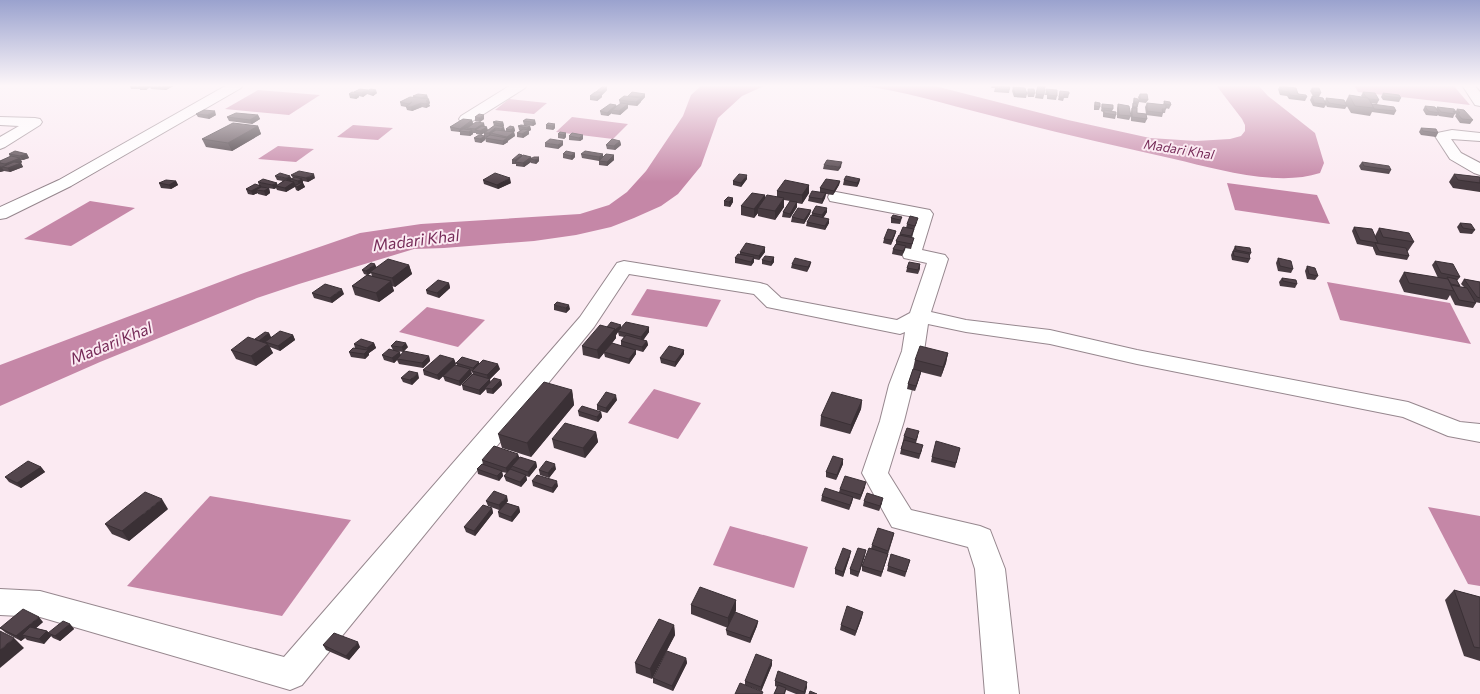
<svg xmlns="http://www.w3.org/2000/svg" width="1480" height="694" font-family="Commissioner,sans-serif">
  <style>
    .water { fill: #c587a7 }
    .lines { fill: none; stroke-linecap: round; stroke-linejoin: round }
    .minor-casing { stroke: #96878e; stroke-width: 2 }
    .minor { fill: #fff; fill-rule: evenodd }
    .wall { fill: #473b41; fill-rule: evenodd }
    .shaded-wall { fill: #3a3035 }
    .building { fill: #53454c; stroke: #3a3035 }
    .labels { text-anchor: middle; stroke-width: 4; stroke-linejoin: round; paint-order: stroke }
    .far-water-label { font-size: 13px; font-style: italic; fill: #762b58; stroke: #fbeaf2 }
    .water-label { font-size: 16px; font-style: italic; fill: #762b58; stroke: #fbeaf2 }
  </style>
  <rect width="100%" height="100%" fill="#fbeaf2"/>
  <g class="water">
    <polygon points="702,85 766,85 742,96 718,118 701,166 678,194 661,206 634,218 611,227 576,235 534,241 444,248 414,249 299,284 257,298 100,362 0,406 0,365 241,274 360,233 421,224 580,214 609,205 627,192 646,171 683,116 691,95"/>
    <path d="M856,85H931L1068,120L1150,138L1196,141L1230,139L1241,136L1245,131V125L1242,119L1216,85H1258L1268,96L1315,133L1324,163L1320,173C1278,187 1216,169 1174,159C1112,145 1050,131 989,115C945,104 901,90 856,85Z"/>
    <polygon points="1354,85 1453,85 1470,105 1358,92"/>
    <polygon points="258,90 320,95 289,115 225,109"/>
    <polygon points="509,99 547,103 534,114 495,110"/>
    <polygon points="572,117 628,124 613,139 556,132"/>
    <polygon points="353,125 393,128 378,140 337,137"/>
    <polygon points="278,146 314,149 296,162 258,159"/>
    <polygon points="1227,183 1317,195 1330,224 1235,210"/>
    <polygon points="90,201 135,208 71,246 24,239"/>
    <polygon points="1327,282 1450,303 1471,344 1340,320"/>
    <polygon points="647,289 721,300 707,327 631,315"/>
    <polygon points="427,307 485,320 458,347 399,332"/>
    <polygon points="654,389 701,403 678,439 628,423"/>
    <polygon points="210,496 351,520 282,616 127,586"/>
    <polygon points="1428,507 1480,516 1480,586 1468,584"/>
    <polygon points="730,526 808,547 794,588 713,565"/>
  </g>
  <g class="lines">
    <g class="minor-casing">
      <g id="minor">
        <polygon points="227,85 243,85 241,88 71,186 6,218 0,219 0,207 59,180"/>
        <polygon points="511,85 527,85 525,88 471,122 466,123 461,122 459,119 461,116"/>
        <polygon points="1462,85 1474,85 1480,92 1480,106 1475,105"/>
        <polygon points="0,117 35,118 40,119 42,122 40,125 5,147 0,149 0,137 19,126 0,125"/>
        <polygon points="1452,130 1480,133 1480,141 1451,139 1461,153 1480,163 1480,175 1474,173 1450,159 1435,136 1437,133"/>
        <polygon points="836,192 930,210 933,214 922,250 945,255 948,259 931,312 966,320 1050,330 1137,350 1408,402 1460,422 1480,424 1480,442 1448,436 1403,417 1137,364 1050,344 966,332 928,324 924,351 913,385 904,421 888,473 911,510 980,526 990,530 1005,569 1019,694 985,694 975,569 968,547 892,527 862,473 880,421 889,385 902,351 905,332 900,334 767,307 754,294 629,274 594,327 302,685 290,690 40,617 0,615 0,589 40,591 284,657 580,317 617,263 624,261 760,283 767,285 781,298 897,320 910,313 927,263 904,258 902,254 914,217 830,201 828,197 830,193"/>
      </g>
    </g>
    <use href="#minor" class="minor"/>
  </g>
  <g class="wall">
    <polygon points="131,85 175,85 166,90 151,89 150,87 146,90 140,90 140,89 131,89 130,86"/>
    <polygon points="992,85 1002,85 1001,86 1010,87 1009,93 994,92 995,88 991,88"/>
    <polygon points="1038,85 1044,95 1043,99 1035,98"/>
    <polygon points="1280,86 1307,97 1305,101 1289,99 1287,96 1280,95 1278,89"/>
    <polygon points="607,87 607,90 602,95 602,97 597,101 590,100 590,96 596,92"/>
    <polygon points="1013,87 1027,94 1026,98 1014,97 1012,91"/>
    <polygon points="1312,88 1321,93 1319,97 1313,96 1310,91"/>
    <polygon points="360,89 377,93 373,96 367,94 363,97 359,96 359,97 356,99 350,98 349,94 354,93 354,92"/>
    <polygon points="1028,89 1035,93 1034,97 1028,97 1027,93"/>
    <polygon points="1046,89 1057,96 1056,100 1047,99 1047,95 1045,95"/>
    <polygon points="1060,91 1069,94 1068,98 1064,98 1063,101 1058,100"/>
    <polygon points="1363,92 1379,100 1377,104 1371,103 1372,104 1396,111 1394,115 1372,112 1370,116 1351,113 1345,103 1349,95 1362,97 1361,96"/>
    <polygon points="1383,93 1401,98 1399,102 1383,100 1381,97"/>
    <polygon points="645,94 645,97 637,106 628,105 628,108 620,115 612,114 612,113 608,116 601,115 600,111 616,105 617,106 620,104 619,100 628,96"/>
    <polygon points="1140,94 1148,100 1146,103 1139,102 1138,97"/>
    <polygon points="427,95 428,99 430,103 429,104 430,106 426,108 422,107 412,111 407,110 406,107 401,106 400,102 413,97 413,96"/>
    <polygon points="1312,96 1325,101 1326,98 1347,106 1345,109 1327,107 1326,105 1324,108 1313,106 1310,100"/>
    <polygon points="1134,98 1139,102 1137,109 1137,113 1146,114 1145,107 1147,103 1163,105 1164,101 1171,105 1169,109 1166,108 1165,113 1163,113 1162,117 1146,115 1147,119 1145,123 1131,121 1131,112"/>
    <polygon points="1095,102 1100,107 1099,110 1094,110 1094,106"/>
    <polygon points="1102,104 1113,109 1112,111 1116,115 1115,119 1103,117 1103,112 1101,111"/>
    <polygon points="1118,104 1131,116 1129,120 1117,118 1117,108"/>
    <polygon points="1425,106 1436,109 1437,107 1456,111 1457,109 1473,120 1470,124 1460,123 1455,116 1456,115 1455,113 1453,118 1439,116 1438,115 1437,116 1426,115 1423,110"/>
    <polygon points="196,114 216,115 209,119 198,117"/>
    <polygon points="258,115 260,119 252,124 229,121 227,117"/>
    <polygon points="475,117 484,119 480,122 475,121"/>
    <polygon points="526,119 536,124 533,126 524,125 523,121"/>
    <polygon points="472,120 473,124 485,126 488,130 494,126 493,122 503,122 504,126 503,126 505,131 506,131 506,129 514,127 515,131 514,132 515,136 508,140 508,142 503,145 486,142 485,138 487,137 485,137 485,140 481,143 475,142 474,138 484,136 484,133 481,135 476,134 476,133 473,133 473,134 470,136 460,135 460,132 451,131 450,127"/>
    <polygon points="548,123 555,128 553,130 546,129 546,125"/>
    <polygon points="258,126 261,134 232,151 206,147 202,139"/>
    <polygon points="518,126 530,126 531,130 529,131 529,134 523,138 517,137 517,133 520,131 519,130"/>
    <polygon points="1421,128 1438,133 1436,137 1421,135 1419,132"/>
    <polygon points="566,133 566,137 564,139 558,138 558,134"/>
    <polygon points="583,135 583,139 580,141 569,140 569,136"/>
    <polygon points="620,141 621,145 615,150 607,149 606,145"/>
    <polygon points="545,143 563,145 558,149 545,147"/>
    <polygon points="575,153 575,157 572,160 563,158 563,154"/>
    <polygon points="9,154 27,154 29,158 23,160 21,160 22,162 21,163 23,167 10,172 4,171 1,167 4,171 0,172 0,161 10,157"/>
    <polygon points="581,154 603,154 603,157 614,160 607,166 599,165 599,161 582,158"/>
    <polygon points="522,155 523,156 532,158 539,161 536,164 531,163 531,162 524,167 516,166 516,164 512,164 512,160"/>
    <polygon points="1362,162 1391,170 1389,174 1361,170 1359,166"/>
    <polygon points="824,165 841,167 838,171 823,169"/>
    <polygon points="1454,174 1480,177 1480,192 1453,188 1449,182"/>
    <polygon points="291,175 315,178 308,182 303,181 303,183 305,187 298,191 296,190 295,187 286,192 277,190 276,188 274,189 262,187 269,188 270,193 266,196 258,194 258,193 253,195 248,194 246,189 259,185 258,182 278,185 283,181 277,180 275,176 292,179 293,178"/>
    <polygon points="747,179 741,187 733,185 733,181"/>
    <polygon points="860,179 859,183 857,187 843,185 844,180"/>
    <polygon points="483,180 511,183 498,189 484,184"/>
    <polygon points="176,181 178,185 171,189 161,188 159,183"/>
    <polygon points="840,181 839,185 833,195 826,194 825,198 822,204 808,201 809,197 820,192 820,188"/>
    <polygon points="809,185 809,193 802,204 797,203 797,207 790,218 782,217 783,212 790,201 784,200 784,207 775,220 758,216 758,213 754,218 741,215 741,206 765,195 765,198 777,197 777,191"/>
    <polygon points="724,201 733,202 730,207 724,206"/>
    <polygon points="811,210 810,214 804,224 791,222 792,217"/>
    <polygon points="827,212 823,218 829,223 825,230 806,226 807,222 812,216 812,213"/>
    <polygon points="902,217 901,221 900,224 891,223 891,218"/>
    <polygon points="917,222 914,230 912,238 913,242 911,249 905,248 902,256 892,254 893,249 896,244 896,241 900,234 906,228 907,224"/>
    <polygon points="1460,223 1475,230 1472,234 1460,233 1457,227"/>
    <polygon points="1354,227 1375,236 1379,228 1414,242 1408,251 1407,251 1409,256 1407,260 1376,255 1373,248 1373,247 1357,244 1352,231"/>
    <polygon points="896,231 895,235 891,245 883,243 884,239"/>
    <polygon points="1235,246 1251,253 1249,257 1250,259 1248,263 1232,260 1231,255"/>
    <polygon points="740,252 765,252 759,260 754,259 754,262 751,266 735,263 735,258 740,254"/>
    <polygon points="774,257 774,262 771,266 762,264 762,260"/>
    <polygon points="1278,258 1293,269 1291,273 1278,271 1276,263"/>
    <polygon points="1435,261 1460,277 1457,281 1460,286 1459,287 1464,287 1461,284 1464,279 1480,282 1480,303 1475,302 1476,303 1473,308 1455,305 1450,295 1447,300 1404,292 1399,281 1404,272 1438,278 1432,265"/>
    <polygon points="811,262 810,266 807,272 791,268 792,264"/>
    <polygon points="920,264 920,269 918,274 906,272 907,268"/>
    <path d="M409,265L412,274L395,287L392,286L394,291L379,302L355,295L352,286L367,275L364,274L362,270ZM371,273L372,276L368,275Z"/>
    <polygon points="1307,266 1318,276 1315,280 1307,279 1305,271"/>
    <polygon points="1282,278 1297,284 1295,288 1280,286 1279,282"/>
    <polygon points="449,283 450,288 439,298 427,294 426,290"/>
    <polygon points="312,293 344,294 332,303 314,298"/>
    <polygon points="554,305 570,309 566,313 554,310"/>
    <path d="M607,327L621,328L649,327V332L643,340L647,341L648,345L643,352L636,350V354L629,364L605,357L604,353L599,359L583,355L582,346ZM618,332L619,336L624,337L621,341V346L612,343L616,338V335Z"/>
    <polygon points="269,333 271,337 293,335 295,340 280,351 270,347 273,353 256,366 236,359 231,350"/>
    <polygon points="374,343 376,348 369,353 369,355 365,359 351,357 349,352 355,348 354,344"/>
    <polygon points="391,346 408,347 403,352 397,351 401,355 429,356 430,361 423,368 399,364 397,360 394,363 384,360 382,355 393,350"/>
    <polygon points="684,350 684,354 675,367 661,363 660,358"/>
    <polygon points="948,353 946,363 941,377 921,372 920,376 915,391 907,389 908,384 913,369 915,360"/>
    <polygon points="454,359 456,364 439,380 424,375 423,370"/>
    <polygon points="456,363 479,364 500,369 490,379 490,382 501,380 502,385 493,394 487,393 486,389 480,395 463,390 462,385 473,374 472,372 471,371 472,374 460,386 445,381 443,376 457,365"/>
    <polygon points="401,378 419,378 412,385 403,382"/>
    <polygon points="572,390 574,405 531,457 502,448 498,434"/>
    <polygon points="617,400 607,413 597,410 597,405"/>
    <polygon points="862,400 861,409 850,434 820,426 821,416"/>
    <polygon points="578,411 601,412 602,417 598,422 579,416"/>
    <polygon points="596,432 598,442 585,458 554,448 552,439"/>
    <polygon points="904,436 918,436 916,443 922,450 919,459 900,454"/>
    <polygon points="960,448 955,468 931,462 932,457"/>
    <polygon points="519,458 536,462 537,467 529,477 526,476 527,480 521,487 506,481 504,476 507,473 502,472 503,476 499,481 478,474 477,469 483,464 482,460"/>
    <polygon points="843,459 843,464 836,480 826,477 826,472"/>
    <polygon points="41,467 45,472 21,488 9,482 5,477"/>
    <polygon points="556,469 549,478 540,475 539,470"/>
    <polygon points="532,481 558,486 553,493 533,486"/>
    <polygon points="865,487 860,500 853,498 852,502 849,510 821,501 822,496 839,492 840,489"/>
    <polygon points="486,501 508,501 506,503 519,507 520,512 512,522 499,517 498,512 499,510 488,506"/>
    <polygon points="864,501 882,503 879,511 863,506"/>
    <polygon points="492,508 493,513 475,536 466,532 464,527"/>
    <polygon points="168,509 129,541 112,534 105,524"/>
    <polygon points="894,533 881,577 862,571 862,566 871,549 872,545"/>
    <polygon points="865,555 858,577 850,574 850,569"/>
    <polygon points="850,556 843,577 835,574 835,569"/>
    <polygon points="910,560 905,577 887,571 888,566"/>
    <polygon points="1454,590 1480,597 1480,661 1464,656 1445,600"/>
    <polygon points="736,600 736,610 735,613 758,621 757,626 750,643 727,635 726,630 728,628 691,614 691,605"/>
    <polygon points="862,617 855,636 840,630 841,625"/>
    <polygon points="43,622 36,628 47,631 49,633 70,624 74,629 60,641 53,638 51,636 44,644 27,640 25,638 21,641 6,633 0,628"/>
    <polygon points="674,625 675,635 652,679 636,673 635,663"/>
    <polygon points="323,645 360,647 349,660 326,650"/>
    <polygon points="686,658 687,663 673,691 653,683 653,678"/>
    <polygon points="772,665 761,691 745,685 745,681"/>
    <polygon points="775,681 807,687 805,694 796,694 786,690 785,694 774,694 777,687 775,686"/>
  </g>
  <g class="shaded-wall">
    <polygon points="147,85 154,85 149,85 150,87 146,90 144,86"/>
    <polygon points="167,85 175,85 166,90 165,86"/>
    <polygon points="607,87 607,90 602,95 602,97 597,101 597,97 600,95 600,92"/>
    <polygon points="376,90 377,93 373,96 372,92"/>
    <polygon points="366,91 367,94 363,97 361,93"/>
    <polygon points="358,93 359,97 356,99 355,95"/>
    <polygon points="645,94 645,97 641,101 641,97"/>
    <polygon points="427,95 428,99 423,101 422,98"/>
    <polygon points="641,98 641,102 637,106 636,102"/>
    <polygon points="429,99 430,103 429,104 430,106 426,108 426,101"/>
    <polygon points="421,103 422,107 412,111 411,107"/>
    <polygon points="628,104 628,108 620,115 619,111"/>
    <polygon points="616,105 617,109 612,110 612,113 608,116 607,113"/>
    <polygon points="215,111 216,115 209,119 207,115"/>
    <polygon points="258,115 260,119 252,124 250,120"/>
    <polygon points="484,115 484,119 480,122 479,118"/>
    <polygon points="472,120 473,124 462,131 460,131 460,129"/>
    <polygon points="535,120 536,124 533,126 532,122"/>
    <polygon points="503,122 504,126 501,128 500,124"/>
    <polygon points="484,123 485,127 475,130 475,133 475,129"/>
    <polygon points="555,124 555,128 553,130 552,126"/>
    <polygon points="258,126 261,134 232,151 228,143"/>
    <polygon points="530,126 531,130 529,131 529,134 523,138 522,134 528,130 527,128"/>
    <polygon points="487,127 488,131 484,133 481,135 480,131"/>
    <polygon points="504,127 505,131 502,133 501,129"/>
    <polygon points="514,127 515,131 511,133 511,130"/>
    <polygon points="495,128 496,132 491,133 491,136 489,137 489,133"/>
    <polygon points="472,130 473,134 470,136 469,132"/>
    <polygon points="514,132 515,136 508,141 507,137"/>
    <polygon points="566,133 566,137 564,139 563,135"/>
    <polygon points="583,135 583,139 580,141 579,138"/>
    <polygon points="485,136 485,140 481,143 480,139"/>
    <polygon points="507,138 508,142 503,145 503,141"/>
    <polygon points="563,141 563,145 558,149 558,145"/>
    <polygon points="620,141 621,145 615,150 614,146"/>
    <polygon points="575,153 575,157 572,160 571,156"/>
    <polygon points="27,154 29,158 23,160 20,156"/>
    <polygon points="603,154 603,158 599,161 599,157"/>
    <polygon points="522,155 523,159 516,162 515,160"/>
    <polygon points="614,155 614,160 607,166 607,162"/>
    <polygon points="531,157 532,159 530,159 531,162 524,167 523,163"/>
    <polygon points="539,157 539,161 536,164 535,160"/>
    <polygon points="20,158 22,162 21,163 23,167 10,172 5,164"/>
    <polygon points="842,162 841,167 838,171 839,167"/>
    <polygon points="1,166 4,171 0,172 0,167"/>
    <polygon points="314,174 315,178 308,182 306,178"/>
    <polygon points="747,175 747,179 741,187 741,183"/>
    <polygon points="290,176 292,179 291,179 291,181 288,182 286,178"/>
    <polygon points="510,178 511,183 498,189 497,185"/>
    <polygon points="302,179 303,183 299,185 298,181"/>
    <polygon points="860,179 859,183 857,187 857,183"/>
    <polygon points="176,181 178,185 171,189 169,185"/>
    <polygon points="840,181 839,185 833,195 834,191"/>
    <polygon points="294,182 296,186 294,186 294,187 286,192 285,188"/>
    <polygon points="277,183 278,187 276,186 276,188 274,189 272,185"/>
    <polygon points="303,183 305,187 298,191 297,187"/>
    <polygon points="809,185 809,193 802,204 802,195"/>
    <polygon points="261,186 263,190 256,190 258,193 253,195 251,191"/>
    <polygon points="269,188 270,193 266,196 264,191"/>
    <polygon points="826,193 825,198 822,204 822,199"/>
    <polygon points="765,195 765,203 758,208 758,213 754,218 754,209"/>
    <polygon points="733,198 733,202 730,207 729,202"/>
    <polygon points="784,198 784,207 775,220 775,211"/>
    <polygon points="797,202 797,207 790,218 790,214"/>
    <polygon points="827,208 827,212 822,220 822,215"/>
    <polygon points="811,210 810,214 804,224 804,220"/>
    <polygon points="829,219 829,223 825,230 825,226"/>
    <polygon points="896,231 895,235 891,245 892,240"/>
    <polygon points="906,246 905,250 902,256 903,251"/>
    <polygon points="765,247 765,252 759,260 759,256"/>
    <polygon points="754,257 754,262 751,266 751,262"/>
    <polygon points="774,257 774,262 771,266 771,262"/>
    <polygon points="811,262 810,266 807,272 808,267"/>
    <polygon points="375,264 377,268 370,272 371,273 368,275 366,271"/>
    <polygon points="409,265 412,274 395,287 392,278"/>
    <polygon points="391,281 394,291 379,302 376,293"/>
    <polygon points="449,283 450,288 439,298 437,293"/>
    <polygon points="342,289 344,294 332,303 330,298"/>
    <polygon points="569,305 570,309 566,313 566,308"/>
    <polygon points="621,325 621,329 618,331 618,332 616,335 616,338 605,352 604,352 604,353 599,359 597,350 615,329"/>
    <polygon points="649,327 649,332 642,342 641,337"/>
    <polygon points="269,333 271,338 265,342 265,343 257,342"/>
    <polygon points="293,335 295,340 280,351 278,346"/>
    <polygon points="647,341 648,345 643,352 642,347"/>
    <polygon points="374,343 376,348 369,353 367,348"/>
    <polygon points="406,343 408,347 403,352 402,347"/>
    <polygon points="268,344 273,353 256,366 251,356"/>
    <polygon points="368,350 369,355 365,359 364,354"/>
    <polygon points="636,350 636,354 629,364 629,359"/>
    <polygon points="684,350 684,354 675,367 675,362"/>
    <polygon points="400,352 401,357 397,359 397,360 394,363 392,358"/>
    <polygon points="948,353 946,363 941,377 943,367"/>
    <polygon points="429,356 430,361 423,368 422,363"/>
    <polygon points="454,359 456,364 439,380 437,375"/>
    <polygon points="479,362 480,367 474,372 473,368"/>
    <polygon points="498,364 500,369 490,379 491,384 485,388 486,389 480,395 479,390 488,380 487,375"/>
    <polygon points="470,369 472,374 460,386 459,381"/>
    <polygon points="921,371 920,376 915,391 916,386"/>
    <polygon points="418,373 419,378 412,385 410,380"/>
    <polygon points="501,380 502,385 493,394 492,389"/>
    <polygon points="572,390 574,405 531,457 527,443"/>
    <polygon points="616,395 617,400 607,413 606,408"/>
    <polygon points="862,400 861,409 850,434 851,425"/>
    <polygon points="601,412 602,417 598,422 597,417"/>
    <polygon points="596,432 598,442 585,458 583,448"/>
    <polygon points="518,454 520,459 512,466 512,467 507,473 506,468"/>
    <polygon points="843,459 843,464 836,480 837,475"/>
    <polygon points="536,462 537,467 529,477 528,472"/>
    <polygon points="555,464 556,469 549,478 548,473"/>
    <polygon points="41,467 45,472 21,488 17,483"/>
    <polygon points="502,471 503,476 499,481 497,476"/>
    <polygon points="526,475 527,480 521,487 520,482"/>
    <polygon points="557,481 558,486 553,493 552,488"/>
    <polygon points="866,482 865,487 860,500 861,495"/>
    <polygon points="507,496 508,501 500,510 499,505"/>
    <polygon points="853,497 852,502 849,510 850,505"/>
    <polygon points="883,498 882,503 879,511 880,506"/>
    <polygon points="162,499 168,509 129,541 122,531"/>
    <polygon points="519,507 520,512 512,522 511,517"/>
    <polygon points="492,508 493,513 475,536 474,531"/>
    <polygon points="894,533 893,538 881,577 882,572"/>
    <polygon points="866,550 865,555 858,577 859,572"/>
    <polygon points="851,551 850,556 843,577 843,572"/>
    <polygon points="736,600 736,610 728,628 728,618"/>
    <polygon points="863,612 862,617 855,636 856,631"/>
    <polygon points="39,617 43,622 27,636 22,635 25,638 21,641 16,636"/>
    <polygon points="758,621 757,626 750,643 750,638"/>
    <polygon points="70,624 74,629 60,641 55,636"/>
    <polygon points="674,625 675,635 652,679 650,669"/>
    <polygon points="47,631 51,634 48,633 51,636 44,644 39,639"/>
    <polygon points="14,638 24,648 0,668 0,650"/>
    <polygon points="358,642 360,647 349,660 346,656"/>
    <polygon points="686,658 687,663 673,691 672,686"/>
    <polygon points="772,660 772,665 761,692 761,687"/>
    <polygon points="807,682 807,687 805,694 804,694"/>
  </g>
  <g class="building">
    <polygon points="131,85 139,85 137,86 130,86"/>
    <polygon points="141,85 147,85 144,86 138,86"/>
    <polygon points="149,85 167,85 165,86"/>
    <polygon points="1038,85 1045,86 1044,95 1036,94"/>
    <polygon points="603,86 607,87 600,92 596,92"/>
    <polygon points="996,86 1010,87 1009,90 995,88"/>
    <polygon points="1280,86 1296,88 1298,94 1306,95 1307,97 1290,95 1289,92 1282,91"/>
    <polygon points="1013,87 1025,88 1027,94 1015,94"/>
    <polygon points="1312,88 1319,88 1321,93 1314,92"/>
    <polygon points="360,89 368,90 361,93 354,92"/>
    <polygon points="371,89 376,90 372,92 366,91"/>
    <polygon points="1028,89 1034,89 1035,93 1029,93"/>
    <polygon points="1046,89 1057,90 1057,96 1048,95 1048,91 1046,91"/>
    <polygon points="1060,91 1069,92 1069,94 1064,94 1064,97 1059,97"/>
    <polygon points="352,92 358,93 355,95 349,94"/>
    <polygon points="595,92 602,93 597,97 590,96"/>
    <polygon points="632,92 645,94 641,97 628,96"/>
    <polygon points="1363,92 1375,93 1379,100 1369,99 1368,98 1366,97"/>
    <polygon points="1383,93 1399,95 1401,98 1385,96"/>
    <polygon points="418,94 427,95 422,98 413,96"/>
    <polygon points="1140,94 1147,94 1148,100 1140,99"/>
    <polygon points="1349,95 1368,98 1374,108 1355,106"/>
    <polygon points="624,96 641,98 636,102 619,100"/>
    <polygon points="1312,96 1323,98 1326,104 1314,103"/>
    <polygon points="410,97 429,99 426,101 429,102 425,104 421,103 411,107 406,107 412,102 409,104 400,102"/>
    <polygon points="1134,98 1138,99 1139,102 1134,102"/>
    <polygon points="1326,98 1344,100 1347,106 1329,103"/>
    <polygon points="1164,101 1170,102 1171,105 1165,104"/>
    <polygon points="1095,102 1100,103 1100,107 1095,106"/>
    <polygon points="621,103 628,104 619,111 612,110"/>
    <polygon points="1133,103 1137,104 1137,107 1133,107"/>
    <polygon points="1147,103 1166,105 1166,109 1162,109 1163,113 1147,111"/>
    <polygon points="610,104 616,105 607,113 600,111"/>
    <polygon points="1102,104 1113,105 1113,109 1102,108"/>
    <polygon points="1118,104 1129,106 1131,116 1119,115"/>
    <polygon points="1372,104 1394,107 1396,111 1374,109"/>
    <polygon points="1425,106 1435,107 1439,113 1428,111"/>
    <polygon points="1437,107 1454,109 1456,112 1453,111 1455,114 1441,112"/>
    <polygon points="1132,108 1137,108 1137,113 1146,114 1147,119 1132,117"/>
    <polygon points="1457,109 1464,110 1473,120 1462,119 1457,113 1460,113"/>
    <polygon points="204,110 215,111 207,115 196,114"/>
    <polygon points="1104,110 1116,112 1116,115 1104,113"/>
    <polygon points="236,113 258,115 250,120 227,117"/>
    <polygon points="479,114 484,115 479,118 475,117"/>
    <polygon points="463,119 472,120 460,129 450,127"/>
    <polygon points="526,119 535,120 532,122 523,121"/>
    <polygon points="496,121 503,122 500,124 493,122"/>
    <polygon points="476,122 484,123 475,129 467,128"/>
    <polygon points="233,123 258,126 228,143 202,139"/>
    <polygon points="548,123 555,124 552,126 546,125"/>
    <polygon points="495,125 504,127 501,129 495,128 489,133 484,133"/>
    <polygon points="521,125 530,126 527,128 518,126"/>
    <polygon points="482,126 487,127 480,131 475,130"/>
    <polygon points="510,126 514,127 511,130 506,129"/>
    <polygon points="1421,128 1436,129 1438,133 1423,131"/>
    <polygon points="463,129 472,130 469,132 459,131"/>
    <polygon points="523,129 529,130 522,134 517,133"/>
    <polygon points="496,130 514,132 507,137 491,133"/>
    <polygon points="560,132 566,133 563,135 558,134"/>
    <polygon points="572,133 583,135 579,138 569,136"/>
    <polygon points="479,135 485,136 480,139 474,138"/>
    <polygon points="490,135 507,138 503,141 485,138"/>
    <polygon points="550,139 563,141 558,145 545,143"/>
    <polygon points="612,139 620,141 614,146 606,145"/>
    <polygon points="15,151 27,154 20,156 9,154"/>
    <polygon points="566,151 575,153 571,156 563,154"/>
    <polygon points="585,151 603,154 599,157 581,154"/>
    <polygon points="519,154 522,155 515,160 512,160"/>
    <polygon points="606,154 614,155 607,162 599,161"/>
    <polygon points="523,155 531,157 523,163 515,162"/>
    <polygon points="11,156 20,158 5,164 0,163 0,161"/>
    <polygon points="534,157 539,157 535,160 530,159"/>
    <polygon points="827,160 842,162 839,167 824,165"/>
    <polygon points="14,162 21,163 8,168 2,167"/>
    <polygon points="1362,162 1389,166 1391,170 1364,166"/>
    <polygon points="299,171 314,174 306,178 291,175"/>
    <polygon points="280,173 290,176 286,178 275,176"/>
    <polygon points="495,173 510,178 497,185 483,180"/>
    <polygon points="739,174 747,175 741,183 733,181"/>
    <polygon points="1454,174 1480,177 1480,183 1458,180"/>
    <polygon points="846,176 860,179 857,183 844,180"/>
    <polygon points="295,177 302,179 298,181 291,179"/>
    <polygon points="263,179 277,183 272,185 258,182"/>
    <polygon points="826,179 840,181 834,191 820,188"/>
    <polygon points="166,180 176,181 169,185 159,183"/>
    <polygon points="285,180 294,182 285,188 276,186"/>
    <polygon points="785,180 809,185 802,195 777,191"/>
    <polygon points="300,183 303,183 297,187 294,186"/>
    <polygon points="255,184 261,186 251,191 246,189"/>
    <polygon points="261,187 269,188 264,191 256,190"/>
    <polygon points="812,191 826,193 822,199 809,197"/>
    <polygon points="752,193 765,195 754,209 741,206"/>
    <polygon points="767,195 784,198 775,211 758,208"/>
    <polygon points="728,197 733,198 729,202 724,201"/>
    <polygon points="790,201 797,202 790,214 783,212"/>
    <polygon points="816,206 827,208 822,215 812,213"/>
    <polygon points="798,208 811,210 804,220 792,217"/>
    <polygon points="811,215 829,219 825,226 807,222"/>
    <polygon points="893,215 902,217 900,220 891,218"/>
    <polygon points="910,216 918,218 915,226 907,224"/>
    <polygon points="1460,223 1471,224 1475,230 1463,228"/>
    <polygon points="903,227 914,229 911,236 900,234"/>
    <polygon points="1354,227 1372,229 1378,243 1360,240"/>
    <polygon points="1379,228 1409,233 1414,242 1383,237"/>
    <polygon points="888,229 896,231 892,240 884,239"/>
    <polygon points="899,235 914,238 912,244 896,241"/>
    <polygon points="746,243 765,247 759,256 740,252"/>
    <polygon points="1375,243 1406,248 1409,256 1379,251"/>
    <polygon points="896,244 906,246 903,251 893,249"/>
    <polygon points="1235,246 1250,248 1251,253 1236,250"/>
    <polygon points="1233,251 1249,254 1250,259 1234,256"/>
    <polygon points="738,254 754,257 751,262 735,258"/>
    <polygon points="765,256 774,257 771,262 762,260"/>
    <polygon points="795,258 811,262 808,267 792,264"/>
    <polygon points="1278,258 1291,261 1293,269 1280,266"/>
    <polygon points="388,259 409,265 392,278 370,272"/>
    <polygon points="1435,261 1453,264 1460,277 1441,273"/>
    <polygon points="909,262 920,264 918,270 907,268"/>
    <polygon points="371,263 375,264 366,271 362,270"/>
    <polygon points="1307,266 1315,268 1318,276 1309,274"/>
    <polygon points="1404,272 1448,279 1454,291 1409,283"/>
    <polygon points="367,275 391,281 376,293 352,286"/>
    <polygon points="1447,277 1456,279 1460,286 1451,284"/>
    <polygon points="1282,278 1296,280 1297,284 1283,281"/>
    <polygon points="1464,279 1480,282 1480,298 1477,297"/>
    <polygon points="438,280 449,283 437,293 426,290"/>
    <polygon points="325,284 342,289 330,298 312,293"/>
    <polygon points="1451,285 1467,288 1476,303 1459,300"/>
    <polygon points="557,302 569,305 566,308 554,305"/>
    <polygon points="611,322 621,325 615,330 615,329 607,327"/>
    <polygon points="626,322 649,327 641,337 618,331"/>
    <polygon points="600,325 615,329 597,350 582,346"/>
    <polygon points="280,331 293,335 278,346 265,342"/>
    <polygon points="265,332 269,333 259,341 255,339"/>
    <polygon points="626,335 647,341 642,347 621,341"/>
    <polygon points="248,337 268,344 251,356 231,350"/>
    <polygon points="361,339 374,343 367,348 354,344"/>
    <polygon points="396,341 406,343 402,347 391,346"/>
    <polygon points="612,343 636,350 629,359 604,352"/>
    <polygon points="669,346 684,350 675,362 660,358"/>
    <polygon points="920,346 948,353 943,367 915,360"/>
    <polygon points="353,348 368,350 364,354 349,352"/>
    <polygon points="389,349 400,352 392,358 382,355"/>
    <polygon points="404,351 429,356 422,363 397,359"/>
    <polygon points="440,355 454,359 437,375 423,370"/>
    <polygon points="462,357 479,362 473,368 456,363"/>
    <polygon points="483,360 498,364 487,375 472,371"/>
    <polygon points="455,365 470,369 459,381 443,376"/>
    <polygon points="913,369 921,371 916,386 908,384"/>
    <polygon points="409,371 418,373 410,380 401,378"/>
    <polygon points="473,374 490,379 479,390 462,385"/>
    <polygon points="494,378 501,380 492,389 485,388"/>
    <polygon points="544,382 572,390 527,443 498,434"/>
    <polygon points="606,392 616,395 606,408 597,405"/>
    <polygon points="832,392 862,400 851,425 821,416"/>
    <polygon points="582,406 601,412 597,417 578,411"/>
    <polygon points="565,423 596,432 583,448 552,439"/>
    <polygon points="907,428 919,431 916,440 904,436"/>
    <polygon points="904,440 923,445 920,454 901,449"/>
    <polygon points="936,441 960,448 956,463 932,457"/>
    <polygon points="494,446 518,454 506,468 482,460"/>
    <polygon points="833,456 843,459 837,475 826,472"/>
    <polygon points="520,457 536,462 528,472 512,466"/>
    <polygon points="28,461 41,467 17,483 5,477"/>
    <polygon points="546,461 555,464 548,473 539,470"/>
    <polygon points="482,464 502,471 497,476 477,469"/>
    <polygon points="510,469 526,475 520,482 504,476"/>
    <polygon points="537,475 557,481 552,488 532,481"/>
    <polygon points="845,476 866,482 861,495 840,489"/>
    <polygon points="825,488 853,497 850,505 822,496"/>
    <polygon points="494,491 507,496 499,505 486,501"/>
    <polygon points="145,492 162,499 122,531 105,524"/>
    <polygon points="867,493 883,498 880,506 864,501"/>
    <polygon points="506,503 519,507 511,517 498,512"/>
    <polygon points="483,505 492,508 474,531 464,527"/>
    <polygon points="878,528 894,533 888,551 872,545"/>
    <polygon points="843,548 851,551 843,572 835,569"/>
    <polygon points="858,548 866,550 859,572 850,569"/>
    <polygon points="869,548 888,554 882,572 862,566"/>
    <polygon points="891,554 910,560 906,572 888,566"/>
    <polygon points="700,587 736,600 728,618 691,605"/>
    <polygon points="1454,590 1480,597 1480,648 1474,647"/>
    <polygon points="847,606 863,612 856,631 841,625"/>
    <polygon points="23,609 39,617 16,636 0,628"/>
    <polygon points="735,612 758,621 750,638 726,630"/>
    <polygon points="659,619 674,625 650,669 635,663"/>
    <polygon points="63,621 70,624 55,636 48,633"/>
    <polygon points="30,627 47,631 39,639 22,635"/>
    <polygon points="0,631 14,638 0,650"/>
    <polygon points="334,633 358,642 346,656 323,645"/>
    <polygon points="667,651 686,658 672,686 653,678"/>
    <polygon points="756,654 772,660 761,687 745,681"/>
    <polygon points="778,671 807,682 804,692 775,681"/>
    <polygon points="740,683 763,692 762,694 735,694"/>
    <polygon points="778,685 786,688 784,694 774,694"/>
    <polygon points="810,691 817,694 809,694"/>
  </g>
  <linearGradient id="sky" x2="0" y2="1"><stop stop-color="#9aa2ce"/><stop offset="0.47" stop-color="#fdf6f9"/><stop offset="1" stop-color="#fdf6f9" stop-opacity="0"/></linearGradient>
  <rect width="1480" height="182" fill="url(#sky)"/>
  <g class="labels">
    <g class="far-water-label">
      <text transform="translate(1179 149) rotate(9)" y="5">Madari Khal</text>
    </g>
    <g class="water-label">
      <text transform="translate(416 240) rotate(-7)" y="6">Madari Khal</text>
      <text transform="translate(111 343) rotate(-22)" y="6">Madari Khal</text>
    </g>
  </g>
</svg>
